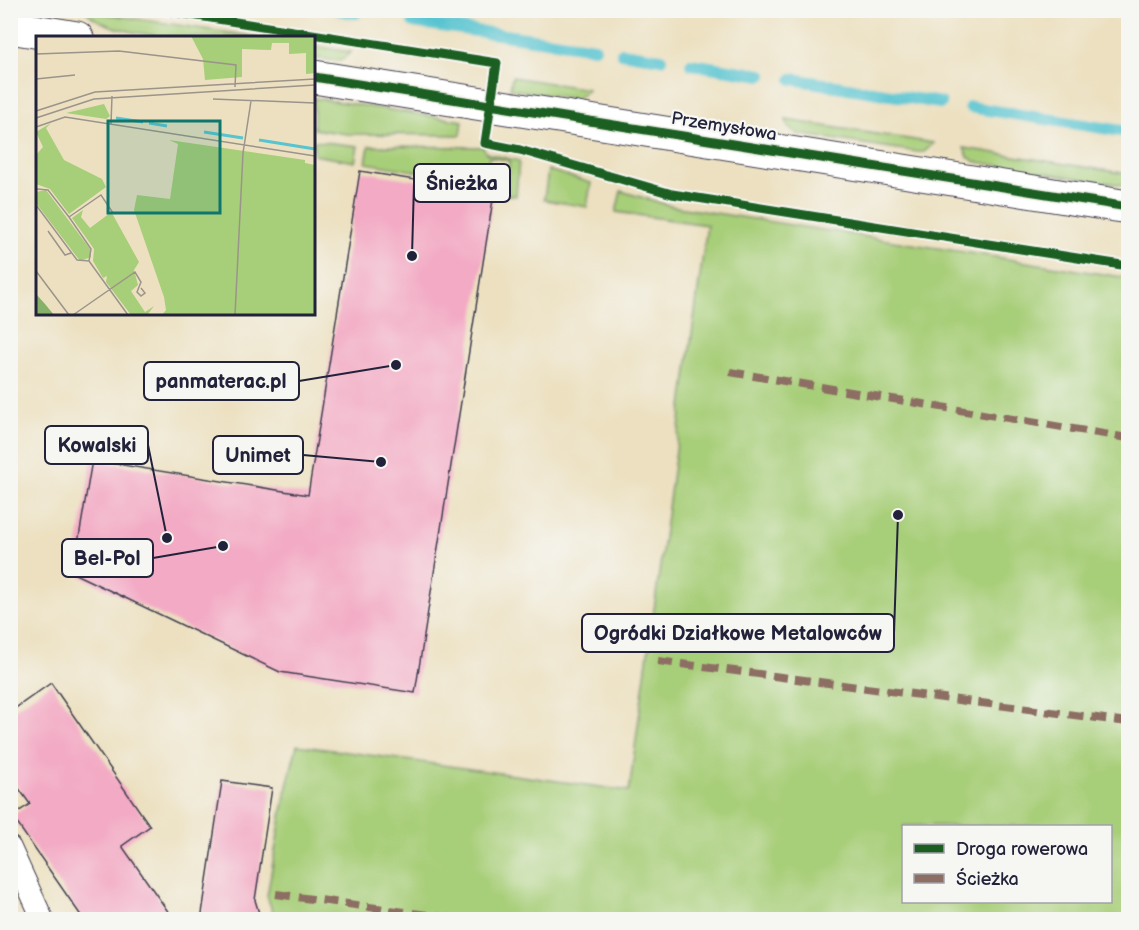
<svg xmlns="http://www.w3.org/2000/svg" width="1139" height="930" font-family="'Balsamiq Sans',sans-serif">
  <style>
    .green { fill: #a7ce78; stroke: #64785a; stroke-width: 1.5; fill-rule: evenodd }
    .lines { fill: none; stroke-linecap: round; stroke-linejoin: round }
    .stream { stroke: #58c4d0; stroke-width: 12 }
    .building { fill: #f3aac4 }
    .service-casing { stroke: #403e4f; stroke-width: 23 }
    .minor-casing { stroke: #403e4f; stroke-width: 35 }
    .service { stroke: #fff; stroke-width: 21 }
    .minor { stroke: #fff; stroke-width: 33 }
    .quiet { stroke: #8d6e63; stroke-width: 8; stroke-dasharray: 15 8; stroke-linecap: butt }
    .cycleway-casing { stroke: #f6f6f2; stroke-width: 13 }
    .cycleway { stroke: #1b5e20; stroke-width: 9 }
    .labels { text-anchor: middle; stroke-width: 4.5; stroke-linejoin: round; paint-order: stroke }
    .street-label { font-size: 18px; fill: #22223b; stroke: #f6f6f2 }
    .inset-river { fill: none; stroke: #58c4d0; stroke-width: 3 }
    .inset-road { fill: none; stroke: #9b948b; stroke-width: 1.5 }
    .view { fill: #0f766e; fill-opacity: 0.15; stroke: #0f766e; stroke-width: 3 }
    .inset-edge { fill: none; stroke: #22223b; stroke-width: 3 }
    .leader { fill: none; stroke: #22223b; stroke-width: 2 }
    .callout-dot { fill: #22223b; stroke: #f6f6f2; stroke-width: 2 }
    .callout { fill: #f6f6f2; stroke: #22223b; stroke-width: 2 }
    .callout-label { font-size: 20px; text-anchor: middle; font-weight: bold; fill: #22223b }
  </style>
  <rect width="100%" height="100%" fill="#f6f6f2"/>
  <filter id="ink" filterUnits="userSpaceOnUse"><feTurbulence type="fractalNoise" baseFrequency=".0167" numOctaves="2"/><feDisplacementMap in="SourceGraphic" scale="12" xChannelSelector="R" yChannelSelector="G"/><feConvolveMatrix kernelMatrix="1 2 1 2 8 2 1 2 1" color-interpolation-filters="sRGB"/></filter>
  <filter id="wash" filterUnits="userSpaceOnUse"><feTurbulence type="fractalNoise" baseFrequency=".008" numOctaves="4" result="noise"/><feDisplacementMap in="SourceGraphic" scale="24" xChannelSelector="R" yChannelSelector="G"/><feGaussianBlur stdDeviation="1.35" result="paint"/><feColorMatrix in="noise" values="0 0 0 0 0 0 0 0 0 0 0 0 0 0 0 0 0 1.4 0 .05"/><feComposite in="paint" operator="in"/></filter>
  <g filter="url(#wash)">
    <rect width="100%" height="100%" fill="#ece0c0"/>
    <g class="green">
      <path d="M85,11L257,37C214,38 117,43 85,11Z"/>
      <polygon points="314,46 351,52 340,61 314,58"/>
      <polygon points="512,77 588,89 578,98 569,98 510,89"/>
      <polygon points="314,98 463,121 461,135 347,134 314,129"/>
      <polygon points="786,120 934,143 924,152 918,152 798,134 788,127"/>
      <polygon points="314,141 358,146 355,162 314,155"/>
      <polygon points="369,146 483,147 486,153 519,161 516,196 506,195 509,161 489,157 486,183 366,163"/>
      <polygon points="964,148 1128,174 1128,186 976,162 968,157"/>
      <polygon points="548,170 591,183 587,207 544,200"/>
      <path d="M621,191L671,206L1128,278V919H275L267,896L285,795L297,745L629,791L707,225L616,212ZM904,826H1110V902H904Z"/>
    </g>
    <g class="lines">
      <g class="stream">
        <polyline points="339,10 356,13"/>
        <polyline points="413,22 595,48"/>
        <polyline points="622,53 661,59"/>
        <polyline points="691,64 761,75"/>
        <polyline points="792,79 941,103"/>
        <polyline points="970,107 1128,132"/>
      </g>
    </g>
    <g id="blocks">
      <g class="building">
        <polygon points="360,171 494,193 415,693 280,672 73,573 92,460 308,495"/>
        <polygon points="51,683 150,826 122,846 174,920 84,920 12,816 30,804 10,776 10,712"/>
        <polygon points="222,781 272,788 255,900 261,920 201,920"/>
      </g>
    </g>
  </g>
  <g filter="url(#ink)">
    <use href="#blocks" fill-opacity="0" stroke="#403e4f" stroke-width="1.5"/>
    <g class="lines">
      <g class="service-casing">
        <polyline id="service" points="10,847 43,920"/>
      </g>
      <g class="minor-casing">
        <g id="minor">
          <polyline points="10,27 77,38"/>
          <polyline points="314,77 1128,207"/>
        </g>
      </g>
      <use href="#service" class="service"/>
      <use href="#minor" class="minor"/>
      <g class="quiet">
        <polyline points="730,372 1128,438"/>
        <polyline points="658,661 1128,722"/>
        <polyline points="276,894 463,920"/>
      </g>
      <g class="cycleway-casing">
        <g id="cycleway">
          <polyline points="160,10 497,63 485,143 520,150 672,194 1128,266"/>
          <polyline points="314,77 1128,207"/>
        </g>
      </g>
      <use href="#cycleway" class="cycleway"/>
    </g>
  </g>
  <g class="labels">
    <g class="street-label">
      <text transform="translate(724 126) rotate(9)" y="6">Przemysłowa</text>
    </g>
  </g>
  <g transform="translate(36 36)">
    <rect width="279" height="279" fill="#ece0c0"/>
    <path d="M155,0H279V37L270,38V17L253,18V7H236L235,14L206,13V41L169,44L167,23ZM68,68L74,80L70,83L30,77ZM15,87L10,92L28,124L66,143L70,151L33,178L14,153L0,148V119L7,111L0,96ZM133,104L269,124V127L279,129V279H126L130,274L128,261L98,174L101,159L134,163L142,108ZM10,154L54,213L55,221L44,225L0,167V156ZM47,174L45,181L54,192L74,177L77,179L103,226L98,234L102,249L95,255L109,276L118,270L112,278L95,279L70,246L71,240L67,242L57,225L58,213L36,182Z" fill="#a7ce78"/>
    <path d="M0,258L9,268L18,279H0Z" fill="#85b168"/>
    <path class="inset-river" d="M80,82L107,86M113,87L131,90M168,96L207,102M223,104L279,113"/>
    <path class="inset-road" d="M0,18L83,15L200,29L199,51M0,43L39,39M177,63L279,67M0,75L59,56L279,43M0,82L58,63L279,49M75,88L76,60M0,91L29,81L279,120M0,169L41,224L53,225L55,213L33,181L12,154L1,153M33,181L65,159L77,177M12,195L29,219L35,217M53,225L92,279M0,235L33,279M37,279L99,236L105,246L101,256L105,260L109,257L105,252M199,279L207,117L215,65"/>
    <path class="view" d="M72,85H184V177H72Z"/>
    <rect width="279" height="279" class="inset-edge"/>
  </g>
  <path class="leader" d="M412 256L414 183M396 365L299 381M167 538L148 445M381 462L303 455M223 546L153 558M898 515L894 633"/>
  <g class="callout-dot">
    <circle cx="412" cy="256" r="6"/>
    <circle cx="396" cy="365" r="6"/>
    <circle cx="167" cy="538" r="6"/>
    <circle cx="381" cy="462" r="6"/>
    <circle cx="223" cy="546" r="6"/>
    <circle cx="898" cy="515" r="6"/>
  </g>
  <g class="callout">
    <rect x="414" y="164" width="96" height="38" rx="6"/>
    <rect x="144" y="362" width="155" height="38" rx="6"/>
    <rect x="45" y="426" width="103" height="38" rx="6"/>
    <rect x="213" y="436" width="90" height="38" rx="6"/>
    <rect x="62" y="539" width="91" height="38" rx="6"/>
    <rect x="582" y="614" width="312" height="38" rx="6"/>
  </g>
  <g class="callout-label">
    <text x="462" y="190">Śnieżka</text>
    <text x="221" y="388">panmaterac.pl</text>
    <text x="97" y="452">Kowalski</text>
    <text x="258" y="462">Unimet</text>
    <text x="107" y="565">Bel-Pol</text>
    <text x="738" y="640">Ogródki Działkowe Metalowców</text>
  </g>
  <rect width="1139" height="930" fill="none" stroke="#f6f6f2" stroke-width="36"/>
  <rect x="902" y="825" width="210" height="78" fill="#f6f6f2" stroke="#a1a1a9" stroke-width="1.5"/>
  <rect x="914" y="844" width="30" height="9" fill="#1b5e20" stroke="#a1a1a9" stroke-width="1.5"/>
  <text x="956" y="855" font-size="18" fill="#22223b">Droga rowerowa</text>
  <rect x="914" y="874" width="30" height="9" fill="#8d6e63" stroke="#a1a1a9" stroke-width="1.5"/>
  <text x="956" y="885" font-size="18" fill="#22223b">Ścieżka</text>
</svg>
